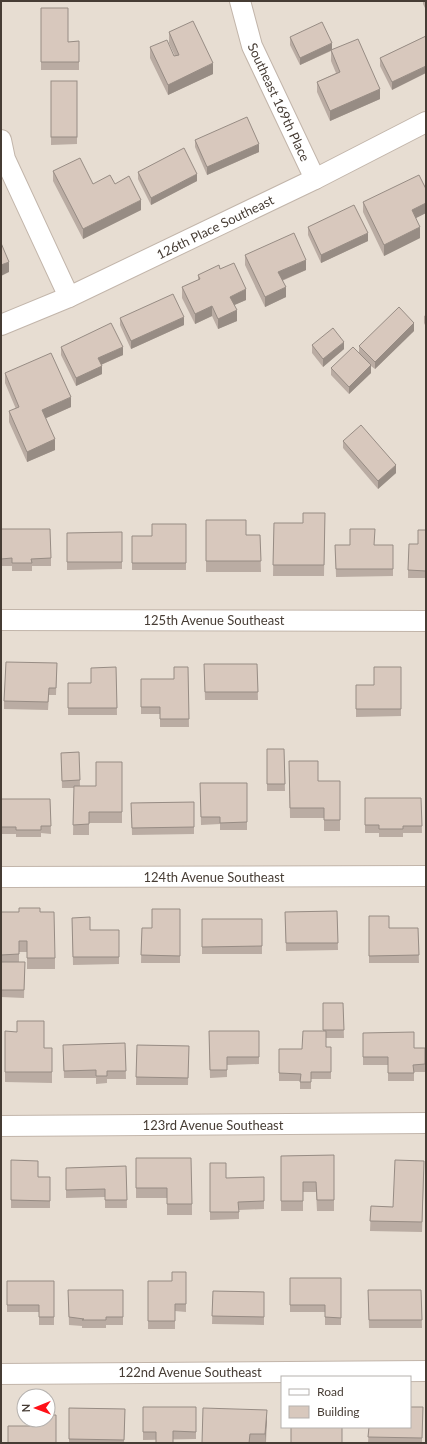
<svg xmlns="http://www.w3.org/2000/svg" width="427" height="1444" font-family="Lato,sans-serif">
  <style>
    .residential { fill: #e7ddd2; fill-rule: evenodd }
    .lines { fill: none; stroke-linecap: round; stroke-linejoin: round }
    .street-casing { stroke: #c2b5aa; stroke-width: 22 }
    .street { stroke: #fff; stroke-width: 20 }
    .wall { fill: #baaca3 }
    .shaded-wall { fill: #978c84 }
    .building { fill: #d8c8bd; stroke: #978c84 }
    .labels { text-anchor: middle; stroke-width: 3; stroke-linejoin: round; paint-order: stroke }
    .street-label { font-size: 13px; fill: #463c34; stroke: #fff }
  </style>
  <rect width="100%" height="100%" fill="#f3ece5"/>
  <path class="residential" d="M1,1H426V1443H1ZM282,1377H410V1427H282ZM24,1396H48V1420H24Z"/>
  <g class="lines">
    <g class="street-casing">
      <g id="street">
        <polyline points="240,1 252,46 315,179"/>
        <polyline points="1,140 5,159 69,297"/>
        <polyline points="1,325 69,297 315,179 426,122"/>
        <polyline points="1,620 426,621"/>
        <polyline points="1,877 426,876"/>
        <polyline points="1,1126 426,1123"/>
        <polyline points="1,1374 426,1371"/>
      </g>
    </g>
    <use href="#street" class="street"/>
  </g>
  <g class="wall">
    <rect x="290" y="1" width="28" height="1"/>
    <polygon points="423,1 426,1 426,10 423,4"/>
    <polygon points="41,8 68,42 79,41 79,70 41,70"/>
    <polygon points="169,32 213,74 168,95 150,58 150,47 175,56 169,43"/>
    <polygon points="426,36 392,90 380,66 380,58"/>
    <polygon points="290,37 332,50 380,99 330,121 317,92 317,82 336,73 331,61 331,51 300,65 290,45"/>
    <polygon points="51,81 77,81 77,144 51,145"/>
    <polygon points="195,140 259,152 207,175 195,147"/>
    <polygon points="53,171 93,184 115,184 141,210 83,239 53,181"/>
    <polygon points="138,172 197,181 151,205 138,179"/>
    <polygon points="426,189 426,213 416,218 420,238 384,256 363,212 363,202"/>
    <polygon points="308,227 368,241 321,263 308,235"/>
    <polygon points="245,255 306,270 282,281 286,297 265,307 245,265"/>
    <polygon points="220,269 246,300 234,305 237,321 218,329 212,316 195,324 182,298 182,287 198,280 198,275"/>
    <polygon points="426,315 426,327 424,323 424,316"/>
    <polygon points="120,318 184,325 131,349 120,325"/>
    <polygon points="414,331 375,369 371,366 371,373 349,394 331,375 331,368 359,353 359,346"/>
    <polygon points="312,345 344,349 323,367 312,353"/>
    <polygon points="61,347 123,355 101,365 102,374 76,386 61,355"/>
    <polygon points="5,373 71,407 46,418 55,450 27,462 9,422 9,411 16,409 5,383"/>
    <polygon points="343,441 396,473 378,489 343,448"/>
    <polygon points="325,513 324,576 273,576 274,523 303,523"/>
    <polygon points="206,520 246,535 260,535 261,572 206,572"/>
    <polygon points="186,524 186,570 132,570 132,536 152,536"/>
    <polygon points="1,529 51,558 51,566 32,566 32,571 12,571 12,566 1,566"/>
    <polygon points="426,530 426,578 408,578 408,570 418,544"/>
    <polygon points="122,532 122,569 67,570 67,533"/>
    <polygon points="335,545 393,545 393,576 336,577"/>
    <polygon points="57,663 56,695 49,695 48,710 4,709 4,701"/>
    <polygon points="204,664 257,664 258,700 205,700"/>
    <polygon points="116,667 117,715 68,715 68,683 91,683"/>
    <polygon points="188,667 189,727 160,727 160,714 141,714 141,679 174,679"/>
    <polygon points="401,667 401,716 356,717 356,685 374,685"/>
    <polygon points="267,749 284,749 285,791 267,791"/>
    <polygon points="79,752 80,786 96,786 122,762 122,823 89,823 89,835 73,835 74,788 62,788 61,753"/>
    <polygon points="289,761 318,781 340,781 340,831 324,831 324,818 290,818"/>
    <polygon points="200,783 247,783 247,830 220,830 220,824 201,825"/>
    <polygon points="365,798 421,798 422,833 403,833 403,837 379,837 379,833 365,833"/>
    <polygon points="1,799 50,799 51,834 41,833 41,837 16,837 16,834 1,834"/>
    <polygon points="194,802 194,834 132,835 131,803"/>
    <polygon points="180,909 180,963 141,963 142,928 152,928"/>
    <polygon points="337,911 338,950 286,951 285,912"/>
    <polygon points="1,912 40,912 55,958 55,969 27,969 27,952 19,952 19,962 25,962 24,998 1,997"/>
    <polygon points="369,916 389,928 418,928 419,963 369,963"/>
    <polygon points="72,918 90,930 119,930 119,964 73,965"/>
    <rect x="202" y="919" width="60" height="35"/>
    <polygon points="323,1003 343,1003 344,1038 326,1038 326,1047 331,1047 331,1079 311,1079 311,1089 300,1089 300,1081 279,1081 279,1049 302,1049 323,1031"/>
    <polygon points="5,1031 44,1048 52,1048 52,1083 5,1082"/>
    <polygon points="209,1031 259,1031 259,1064 227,1065 227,1077 210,1078"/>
    <polygon points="363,1033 414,1048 425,1048 425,1072 414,1072 414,1081 388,1081 388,1065 363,1065"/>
    <polygon points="125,1043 126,1079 107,1079 107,1083 96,1084 96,1078 64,1078 63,1045"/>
    <polygon points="137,1045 189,1046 188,1085 136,1085"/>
    <polygon points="334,1155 334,1211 317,1211 316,1192 303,1192 303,1211 281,1211 281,1156"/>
    <polygon points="136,1158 192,1204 192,1215 167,1215 167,1198 136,1198"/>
    <polygon points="11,1160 38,1177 50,1177 50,1208 11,1208"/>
    <polygon points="210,1163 226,1178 264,1177 264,1209 239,1210 239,1219 210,1220"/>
    <polygon points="126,1166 127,1208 105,1208 105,1197 66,1198 66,1168"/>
    <polygon points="424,1171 422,1232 370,1231 371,1206 393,1207"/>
    <polygon points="186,1272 186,1312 175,1311 175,1329 148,1329 148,1281 172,1281"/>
    <polygon points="290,1278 341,1278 341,1325 325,1325 325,1312 290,1312"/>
    <polygon points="7,1281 54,1281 54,1325 39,1325 39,1312 7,1312"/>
    <polygon points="68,1290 123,1290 123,1325 106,1325 106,1328 82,1328 82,1326 69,1325"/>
    <polygon points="368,1290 421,1290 422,1328 369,1328"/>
    <polygon points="213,1291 264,1292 264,1325 212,1324"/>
    <polygon points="143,1407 196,1407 196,1439 143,1440"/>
    <polygon points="423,1407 422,1443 368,1443 369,1427"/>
    <polygon points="69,1408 125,1409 124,1443 69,1443"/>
    <polygon points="267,1420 266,1443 202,1443"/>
  </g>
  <g class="shaded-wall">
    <polygon points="332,43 332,50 300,65 300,58"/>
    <polygon points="213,63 213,74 168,95 168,85"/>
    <polygon points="426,66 426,73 392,90 392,82"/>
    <polygon points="380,89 380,99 330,121 330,111"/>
    <polygon points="259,144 259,152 207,175 207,167"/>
    <polygon points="197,174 197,181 151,205 151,198"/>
    <polygon points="141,200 141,210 83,239 83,229"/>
    <polygon points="426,203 426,213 412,220 412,210"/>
    <polygon points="420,227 420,238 384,256 384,245"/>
    <polygon points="368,233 368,241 321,263 321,255"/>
    <polygon points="306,260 306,270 278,282 278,272"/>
    <polygon points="9,262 9,272 1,276 1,265"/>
    <polygon points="286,287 286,297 265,307 265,297"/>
    <polygon points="246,289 246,300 230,307 230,297"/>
    <polygon points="212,306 212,316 195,324 195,314"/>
    <polygon points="237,310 237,321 218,329 218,319"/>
    <polygon points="184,317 184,325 131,349 131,341"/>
    <polygon points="414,323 414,331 375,369 375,362"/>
    <polygon points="344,342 344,349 323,367 323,359"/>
    <polygon points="123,347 123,355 98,366 98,358"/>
    <polygon points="371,365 371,373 349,394 349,387"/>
    <polygon points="102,366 102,374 76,386 76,378"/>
    <polygon points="71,397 71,407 42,420 42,410"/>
    <polygon points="55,439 55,450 27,462 27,452"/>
    <polygon points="396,465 396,473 378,489 378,481"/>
    <polygon points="267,1410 267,1420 265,1443 265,1434"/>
  </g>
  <g class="building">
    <polygon points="41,8 68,8 68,42 79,41 79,62 41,62"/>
    <polygon points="193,21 213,63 168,85 150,47 167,40 174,56 179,55 169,32"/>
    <polygon points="322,22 332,43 300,58 290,37"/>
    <polygon points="426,36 426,66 392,82 380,58"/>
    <polygon points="358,39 380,89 330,111 317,82 340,72 331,50"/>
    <rect x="51" y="81" width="26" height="56"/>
    <polygon points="247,117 259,144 207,167 195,140"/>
    <polygon points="184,148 197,174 151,198 138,172"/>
    <polygon points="80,158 93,184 110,175 115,184 129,176 141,200 83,229 53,171"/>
    <polygon points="419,175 426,189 426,203 412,210 420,227 384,245 363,202"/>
    <polygon points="354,205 368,233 321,255 308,227"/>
    <polygon points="294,233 306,260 278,272 286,287 265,297 245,255"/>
    <polygon points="1,243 9,262 1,265"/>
    <polygon points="234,263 246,289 230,297 237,310 218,319 212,306 195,314 182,287 200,279 198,275 219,265 220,269"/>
    <polygon points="173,294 184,317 131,341 120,318"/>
    <polygon points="399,307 414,323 375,362 359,346"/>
    <polygon points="111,323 123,347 98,358 102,366 76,378 61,347"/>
    <polygon points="333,328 344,342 323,359 312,345"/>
    <polygon points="353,347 371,365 349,387 331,368"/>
    <polygon points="51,353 71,397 42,410 55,439 27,452 9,411 19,407 5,373"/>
    <polygon points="361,425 396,465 378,481 343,441"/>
    <polygon points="303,513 325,513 324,565 273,565 274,523 303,523"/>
    <polygon points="206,520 246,520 246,535 260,535 261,561 206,561"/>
    <polygon points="152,524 186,524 186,563 132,563 132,536 152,536"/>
    <polygon points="1,529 50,529 51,558 31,559 32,563 12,563 12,558 1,559"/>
    <polygon points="350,529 375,529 374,545 393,545 393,569 336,569 335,545 350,545"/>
    <polygon points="418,530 426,530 426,571 408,570 409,544 418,544"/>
    <polygon points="122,532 122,562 67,562 67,533"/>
    <polygon points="6,662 57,663 56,688 49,688 48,702 4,701"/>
    <polygon points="204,664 257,664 258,692 205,692"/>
    <polygon points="116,667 117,708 68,708 68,683 91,683 91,668"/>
    <polygon points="174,667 188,667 189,719 160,719 160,707 141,707 141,679 174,679"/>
    <polygon points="374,667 401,667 401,709 356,709 356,685 374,685"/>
    <polygon points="267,749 284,749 285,784 267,784"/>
    <polygon points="79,752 80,780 62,781 61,753"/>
    <polygon points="289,761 318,761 318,781 340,781 340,820 324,820 324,808 290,808"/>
    <polygon points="96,762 122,762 122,812 89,812 89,824 73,825 74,786 96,786"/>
    <polygon points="200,783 247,783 247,822 220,823 220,817 201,817"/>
    <polygon points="365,798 421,798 422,826 403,826 403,829 379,829 379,825 365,825"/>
    <polygon points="1,799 50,799 51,826 41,826 41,830 16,830 16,827 1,827"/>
    <polygon points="194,802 194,827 132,828 131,803"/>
    <polygon points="19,908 40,908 40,912 54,912 55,958 27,958 27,941 19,941 19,954 1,955 1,912 19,912"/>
    <polygon points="152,909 180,909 180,956 141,955 142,928 152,928"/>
    <polygon points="337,911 338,943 286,943 285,912"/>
    <polygon points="369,916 389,916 389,928 418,928 419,955 369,956"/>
    <polygon points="90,917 90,930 119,930 119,957 73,957 72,918"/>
    <polygon points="202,919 262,919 262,946 202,947"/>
    <polygon points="1,962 25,962 24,990 1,990"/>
    <polygon points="323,1003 343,1003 344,1030 323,1030"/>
    <polygon points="17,1021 44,1021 44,1048 52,1048 52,1072 5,1072 5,1031 17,1032"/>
    <polygon points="209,1031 259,1031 259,1057 227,1057 227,1070 210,1070"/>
    <polygon points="303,1031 326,1031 326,1047 331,1047 331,1072 311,1072 311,1082 300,1082 301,1074 279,1073 279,1049 302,1049"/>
    <polygon points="414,1032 414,1048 425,1048 425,1064 413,1065 414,1073 388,1073 388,1057 363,1057 363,1033"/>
    <polygon points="125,1043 126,1071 107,1071 107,1076 96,1076 96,1070 64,1071 63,1045"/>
    <polygon points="137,1045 189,1046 188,1078 136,1077"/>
    <polygon points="334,1155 334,1200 317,1200 316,1182 303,1182 303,1201 281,1201 281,1156"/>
    <polygon points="136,1158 191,1158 192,1204 167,1204 167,1188 136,1188"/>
    <polygon points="11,1160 38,1161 38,1177 50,1177 50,1201 11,1200"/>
    <polygon points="395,1160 424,1161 422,1222 370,1221 371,1206 393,1207"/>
    <polygon points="210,1163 226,1163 226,1178 264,1177 264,1201 238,1202 239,1212 210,1212"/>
    <polygon points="126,1166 127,1200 105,1200 105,1189 66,1190 66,1168"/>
    <polygon points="172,1272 186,1272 186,1304 175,1304 175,1321 148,1321 148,1281 172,1281"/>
    <polygon points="290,1278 341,1278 341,1318 325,1317 325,1305 290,1305"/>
    <polygon points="7,1281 54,1281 54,1317 39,1317 39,1305 7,1305"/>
    <polygon points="68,1290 123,1290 123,1317 106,1317 106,1320 82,1320 84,1319 69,1317"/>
    <polygon points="368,1290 421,1290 422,1320 369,1320"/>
    <polygon points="213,1291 264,1292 264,1317 212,1316"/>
    <polygon points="143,1407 196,1407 196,1432 173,1431 173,1443 156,1443 156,1432 143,1432"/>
    <polygon points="410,1407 423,1407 422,1438 368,1437 369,1427 410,1427"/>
    <polygon points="69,1408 125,1409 124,1440 69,1439"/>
    <polygon points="203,1408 267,1410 265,1434 250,1434 249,1443 202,1443"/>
    <polygon points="48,1415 56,1415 56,1443 8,1443 8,1426 41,1426 41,1420 48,1420"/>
    <rect x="291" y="1427" width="51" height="16"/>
  </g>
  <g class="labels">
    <g class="street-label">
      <text transform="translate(279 102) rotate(65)" y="5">Southeast 169th Place</text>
      <text transform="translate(215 227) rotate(-26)" y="5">126th Place Southeast</text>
      <text x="214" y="625">125th Avenue Southeast</text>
      <text x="214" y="882">124th Avenue Southeast</text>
      <text x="213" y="1130">123rd Avenue Southeast</text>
      <text x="190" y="1377">122nd Avenue Southeast</text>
    </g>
  </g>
  <rect width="427" height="1444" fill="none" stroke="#463c34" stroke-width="4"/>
  <rect x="281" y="1376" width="130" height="52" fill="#ffffff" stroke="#b5b1ae"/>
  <rect x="289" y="1389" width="20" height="6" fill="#ffffff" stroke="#b5b1ae"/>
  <text x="317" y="1396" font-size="12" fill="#463c34">Road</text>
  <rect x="289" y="1406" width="20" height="12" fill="#d8c8bd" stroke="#b5b1ae"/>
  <text x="317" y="1416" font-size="12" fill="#463c34">Building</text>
  <g transform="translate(36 1408) rotate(269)"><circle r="19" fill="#ffffff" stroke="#b5b1ae"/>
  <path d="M0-3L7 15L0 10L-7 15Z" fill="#ff1018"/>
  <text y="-6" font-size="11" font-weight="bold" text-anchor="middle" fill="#463c34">N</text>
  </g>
</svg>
